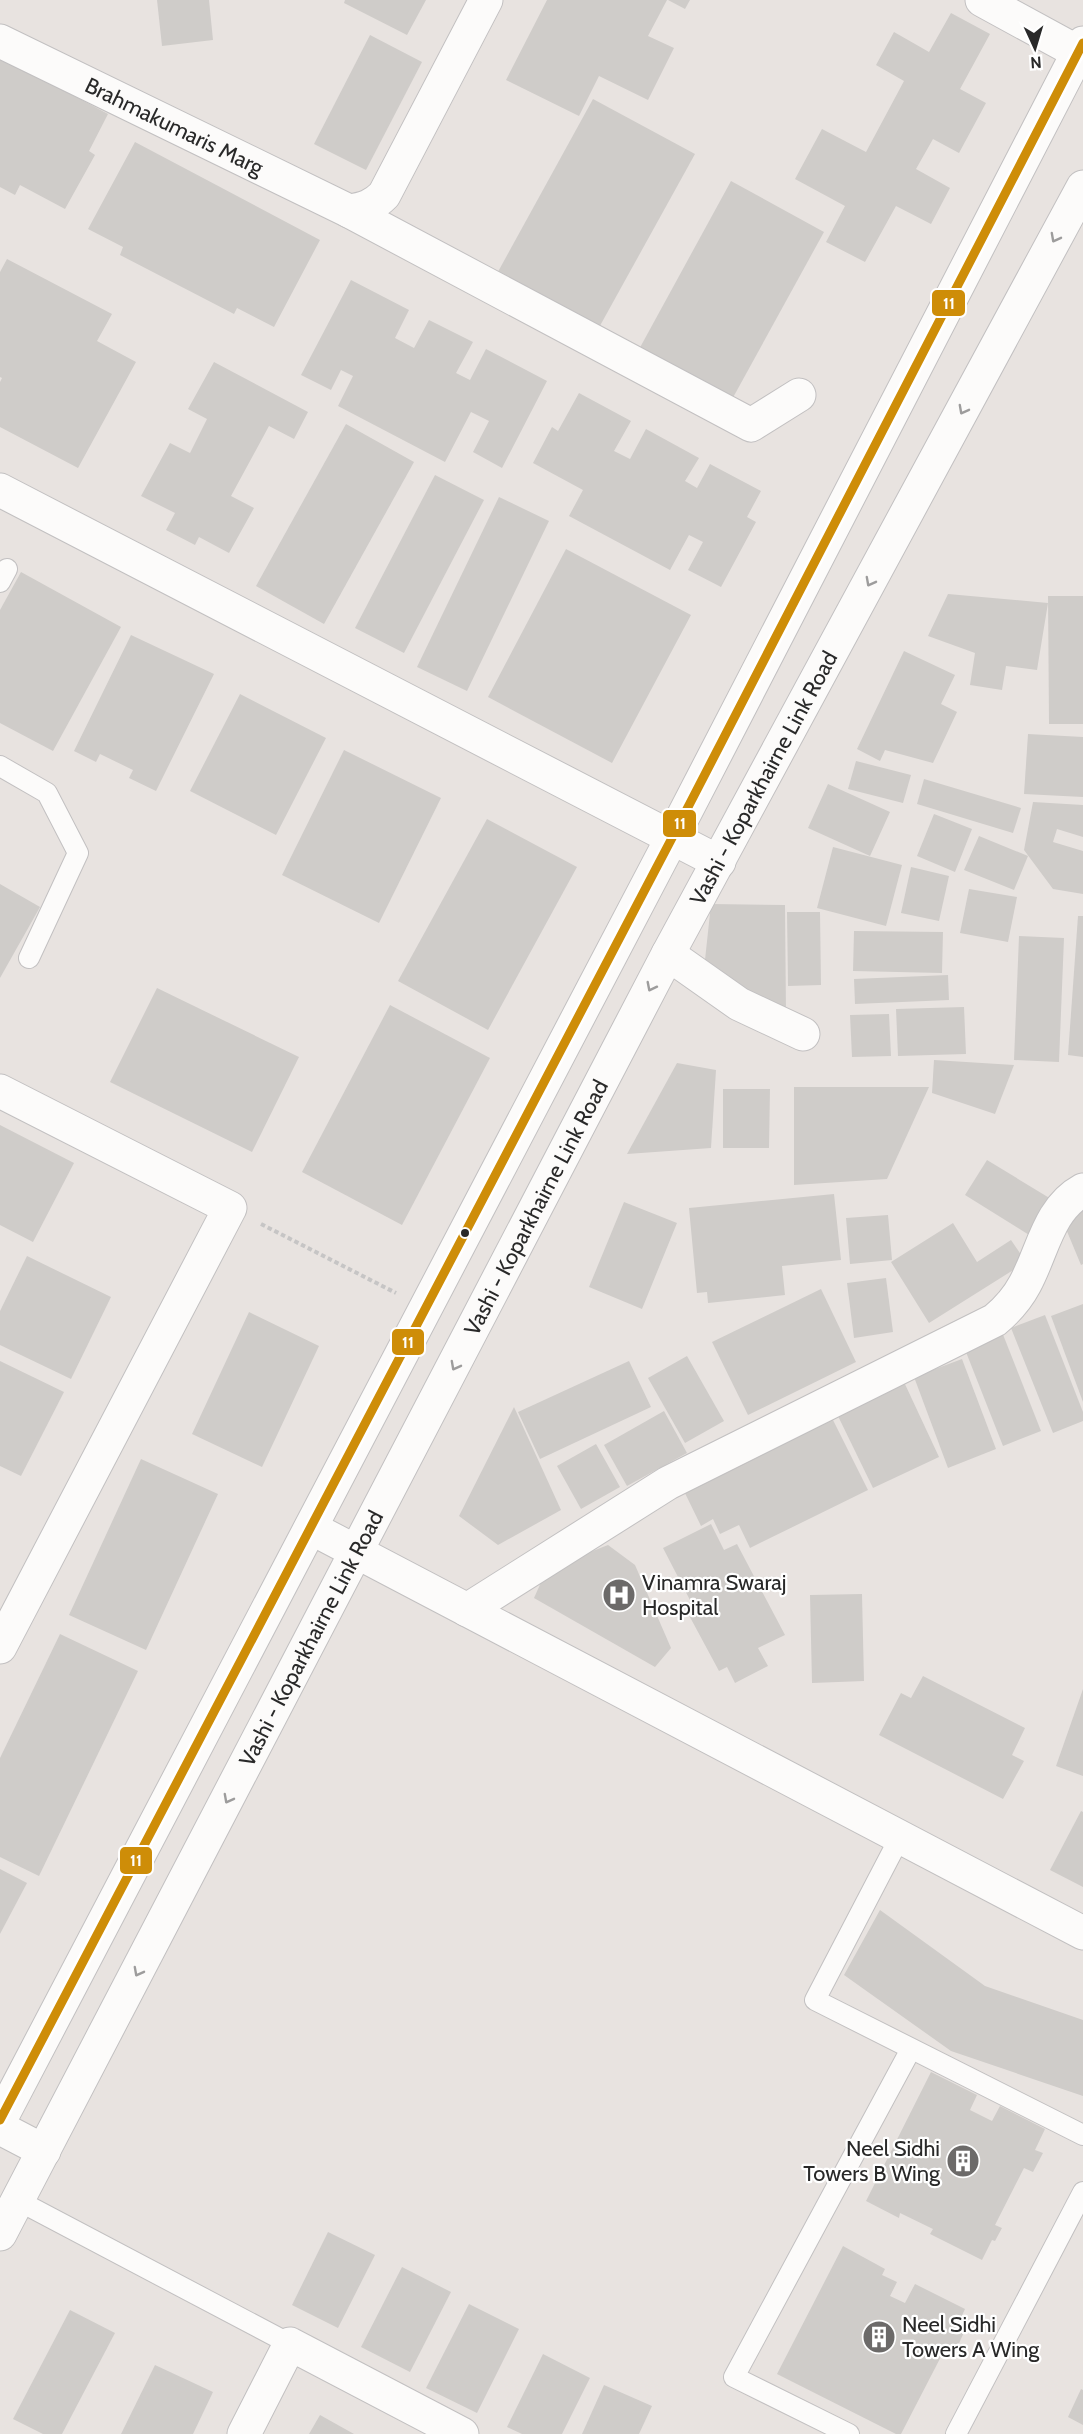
<svg xmlns="http://www.w3.org/2000/svg" width="1083" height="2434" font-family="Cabin,sans-serif">
  <style>
    .building { fill: #cfccc9 }
    .lines { fill: none; stroke-linecap: round; stroke-linejoin: round }
    .lane-casing { stroke: #c2c0c1; stroke-width: 22 }
    .street-casing { stroke: #c2c0c1; stroke-width: 35 }
    .secondary-casing { stroke: #c2c0c1; stroke-width: 35 }
    .path { stroke: #c6c5c5; stroke-width: 4; stroke-dasharray: 4.5 3; stroke-linecap: butt }
    .lane { stroke: #fcfbfa; stroke-width: 20 }
    .street { stroke: #fcfbfa; stroke-width: 33 }
    .secondary { stroke: #fcfbfa; stroke-width: 33 }
    .bus-1-casing { stroke: #fff; stroke-width: 14 }
    .bus-1 { stroke: #ce8d08; stroke-width: 9 }
    .oneway { stroke: #9d9c9c }
    .bus-dot { fill: #292929; stroke: #fff; stroke-width: 2 }
    .labels { text-anchor: middle; stroke-width: 4.5; stroke-linejoin: round; paint-order: stroke }
    .street-label { font-size: 22px; fill: #292929; stroke: #fff }
    .poi-label { font-size: 22px; fill: #292929; stroke: #fff; text-anchor: start }
    .line-badge { stroke: #fff; stroke-width: 2 }
    .badge-label { font-size: 16px; text-anchor: middle; font-weight: bold; fill: #fff }
  </style>
  <rect width="100%" height="100%" fill="#e8e3e0"/>
  <g class="building">
    <polygon points="157,0 209,0 213,40 162,46"/>
    <polygon points="345,0 426,0 407,35 344,3"/>
    <polygon points="547,0 667,0 648,36 674,48 648,100 599,76 579,116 506,80"/>
    <polygon points="668,0 690,0 685,9"/>
    <polygon points="951,13 990,34 960,89 986,103 959,153 933,139 916,169 950,188 931,224 896,206 865,262 826,242 845,206 795,179 822,129 866,152 904,81 876,65 894,32 929,52"/>
    <polygon points="370,35 422,62 366,170 314,144"/>
    <polygon points="0,56 108,114 89,151 95,155 65,209 20,185 15,195 0,187"/>
    <polygon points="593,99 695,154 596,333 494,279"/>
    <polygon points="135,142 320,240 274,327 237,308 234,314 120,255 123,247 88,229"/>
    <polygon points="731,181 824,232 730,403 637,353"/>
    <polygon points="7,259 112,314 97,341 136,362 78,468 0,427 0,382 2,378 0,377 0,272"/>
    <polygon points="351,280 409,310 395,338 414,348 429,320 473,342 456,373 470,380 486,349 547,381 502,468 473,452 489,421 471,412 445,462 338,406 353,376 341,370 331,390 301,375"/>
    <polygon points="214,362 308,412 294,439 269,426 231,496 254,508 229,553 199,537 195,545 166,530 175,513 141,496 170,443 190,453 207,419 188,409"/>
    <polygon points="579,393 631,421 614,451 630,459 646,429 699,458 685,481 697,488 710,464 761,491 747,517 756,522 721,587 688,570 703,542 689,535 670,570 569,516 583,490 533,463 552,427 558,431"/>
    <polygon points="346,424 414,462 324,624 256,586"/>
    <polygon points="435,475 484,500 404,653 355,628"/>
    <polygon points="499,497 549,521 467,691 417,667"/>
    <polygon points="566,549 691,615 612,763 488,697"/>
    <polygon points="21,572 121,627 53,751 0,723 0,610"/>
    <polygon points="948,594 1048,603 1037,670 1006,666 1002,690 970,685 975,653 928,636"/>
    <polygon points="1048,596 1083,596 1083,724 1049,724"/>
    <polygon points="131,635 214,674 156,791 129,778 133,770 100,754 96,762 74,751"/>
    <polygon points="904,651 955,675 941,704 957,712 933,763 885,750 880,761 857,749"/>
    <polygon points="240,694 326,738 276,835 190,791"/>
    <polygon points="1028,734 1083,737 1083,797 1024,794"/>
    <polygon points="344,750 441,798 379,923 282,875"/>
    <polygon points="856,761 911,775 903,803 848,789"/>
    <polygon points="924,779 1021,808 1013,833 917,804"/>
    <polygon points="828,784 890,812 870,856 808,828"/>
    <polygon points="1033,802 1083,805 1083,837 1057,829 1053,842 1083,851 1083,894 1053,889 1024,850"/>
    <polygon points="934,814 972,829 955,872 917,856"/>
    <polygon points="487,819 577,867 488,1030 398,981"/>
    <polygon points="979,836 1028,856 1014,890 964,870"/>
    <polygon points="833,847 902,865 886,926 817,908"/>
    <polygon points="911,867 949,876 939,921 901,913"/>
    <polygon points="0,884 40,907 0,978"/>
    <polygon points="969,889 1017,897 1008,942 960,933"/>
    <polygon points="711,904 785,905 786,1014 701,997"/>
    <polygon points="787,912 820,912 821,985 788,986"/>
    <polygon points="1078,916 1083,916 1083,1057 1068,1055"/>
    <polygon points="854,931 943,932 942,973 853,971"/>
    <polygon points="1019,936 1064,938 1059,1062 1014,1060"/>
    <polygon points="948,975 949,1000 855,1004 854,979"/>
    <polygon points="157,988 299,1057 252,1152 110,1082"/>
    <polygon points="390,1005 490,1058 402,1225 302,1172"/>
    <polygon points="964,1007 966,1054 898,1056 896,1009"/>
    <polygon points="889,1014 891,1056 852,1057 850,1015"/>
    <polygon points="934,1060 1014,1065 995,1114 932,1093"/>
    <polygon points="677,1063 716,1070 711,1148 627,1154"/>
    <polygon points="794,1087 929,1087 887,1179 794,1185"/>
    <polygon points="723,1089 770,1089 769,1148 723,1148"/>
    <polygon points="0,1125 74,1163 33,1242 0,1225"/>
    <polygon points="987,1160 1056,1202 1034,1238 965,1195"/>
    <polygon points="834,1194 841,1260 782,1266 785,1295 708,1303 707,1292 697,1293 689,1208"/>
    <polygon points="624,1202 677,1223 642,1309 589,1287"/>
    <polygon points="1083,1208 1083,1264 1081,1265 1061,1217"/>
    <polygon points="888,1215 892,1260 850,1264 846,1218"/>
    <polygon points="953,1223 977,1262 1011,1240 1026,1262 929,1323 891,1262"/>
    <polygon points="27,1256 111,1297 71,1379 0,1345 0,1311"/>
    <polygon points="886,1278 893,1332 854,1338 847,1283"/>
    <polygon points="821,1289 856,1362 748,1415 712,1342"/>
    <polygon points="1083,1304 1083,1402 1051,1316"/>
    <polygon points="249,1312 319,1346 262,1467 192,1434"/>
    <polygon points="1045,1315 1083,1412 1083,1421 1053,1433 1011,1328"/>
    <polygon points="1002,1332 1041,1431 1003,1446 964,1347"/>
    <polygon points="687,1356 724,1421 685,1443 648,1378"/>
    <polygon points="962,1359 996,1449 948,1468 914,1377"/>
    <polygon points="0,1361 64,1392 21,1476 0,1466"/>
    <polygon points="629,1361 651,1407 540,1459 518,1412"/>
    <polygon points="904,1382 939,1457 873,1488 837,1414"/>
    <polygon points="514,1407 561,1510 498,1545 459,1516"/>
    <polygon points="664,1411 687,1453 627,1486 604,1445"/>
    <polygon points="830,1414 868,1490 750,1548 739,1525 720,1534 713,1519 701,1526 682,1487"/>
    <polygon points="596,1444 620,1487 581,1509 557,1466"/>
    <polygon points="141,1459 218,1494 146,1650 69,1615"/>
    <polygon points="711,1524 724,1550 737,1544 785,1635 758,1648 768,1666 735,1683 727,1667 719,1671 684,1606 691,1602 663,1548"/>
    <polygon points="608,1545 635,1565 671,1648 655,1667 534,1598 547,1569"/>
    <polygon points="862,1594 864,1681 812,1683 810,1595"/>
    <polygon points="60,1634 138,1671 39,1876 0,1857 0,1758"/>
    <polygon points="923,1676 1025,1728 1012,1755 1024,1761 1003,1799 879,1735 901,1693 911,1698"/>
    <polygon points="1083,1689 1083,1776 1056,1766"/>
    <polygon points="1081,1811 1083,1812 1083,1887 1050,1870"/>
    <polygon points="0,1869 27,1883 0,1934"/>
    <polygon points="880,1910 985,1986 1083,2020 1083,2096 951,2051 844,1975"/>
    <polygon points="931,2072 977,2095 970,2110 992,2121 1000,2106 1045,2129 1035,2150 1043,2153 1033,2172 1024,2168 995,2225 1002,2228 995,2241 992,2240 982,2260 930,2234 933,2229 900,2213 899,2218 866,2201"/>
    <polygon points="328,2232 375,2255 338,2328 292,2305"/>
    <polygon points="843,2246 885,2269 882,2275 897,2282 890,2296 905,2303 915,2284 965,2309 957,2326 965,2330 956,2350 947,2345 901,2434 896,2434 777,2374"/>
    <polygon points="402,2267 451,2292 410,2372 361,2347"/>
    <polygon points="469,2304 519,2329 477,2413 426,2388"/>
    <polygon points="70,2310 115,2333 62,2434 43,2434 13,2419"/>
    <polygon points="543,2354 590,2378 562,2434 522,2434 507,2427"/>
    <polygon points="155,2365 213,2392 193,2434 121,2434"/>
    <polygon points="604,2385 652,2406 639,2434 582,2434"/>
    <polygon points="1081,2389 1083,2390 1083,2425 1068,2417"/>
    <polygon points="320,2415 354,2434 309,2434"/>
  </g>
  <g class="lines">
    <g class="lane-casing">
      <g id="lane">
        <polyline points="0,582 7,569"/>
        <polyline points="0,766 47,793 78,853 29,958"/>
        <polyline points="900,1837 815,2000 1083,2135"/>
        <polyline points="17,2200 290,2344"/>
        <polyline points="849,2434 734,2377 911,2049"/>
        <polyline points="956,2434 1083,2192"/>
      </g>
    </g>
    <g class="street-casing">
      <g id="street">
        <polyline points="982,0 1083,55"/>
        <path id="s1" d="M0,41L349,211L751,425L799,395"/>
        <path d="M349,211C364,209 373,206 384,195L486,0"/>
        <polyline points="0,490 719,862"/>
        <polyline points="668,954 739,1004 803,1034"/>
        <polyline points="0,1091 230,1208 0,1647"/>
        <polyline points="311,1528 1083,1933"/>
        <path d="M467,1610L668,1483L995,1320C1007,1310 1017,1299 1025,1284C1043,1251 1048,1209 1083,1190"/>
        <polyline points="0,2128 44,2151"/>
        <polyline points="244,2434 290,2344 462,2434"/>
      </g>
    </g>
    <g class="secondary-casing">
      <g id="secondary">
        <polyline points="0,2120 672,838 1083,43"/>
        <path id="s2" d="M0,2234L668,954L1083,187"/>
      </g>
    </g>
    <polyline class="path" points="261,1224 396,1293"/>
    <use href="#lane" class="lane"/>
    <use href="#street" class="street"/>
    <use href="#secondary" class="secondary"/>
    <g class="bus-1-casing">
      <polyline id="bus-1" points="0,2120 672,838 1083,43"/>
    </g>
    <use href="#bus-1" class="bus-1"/>
  </g>
  <defs><path id="oneway-chevron" d="M-2-3.5L2.5 0L-2 3.5" fill="none" stroke-width="1.6" stroke-linecap="round" stroke-linejoin="round" transform="scale(1.5)"/></defs>
  <g class="oneway">
    <use href="#oneway-chevron" transform="translate(1055 238) rotate(118)"/>
    <use href="#oneway-chevron" transform="translate(963 410) rotate(118)"/>
    <use href="#oneway-chevron" transform="translate(870 582) rotate(118)"/>
    <use href="#oneway-chevron" transform="translate(651 987) rotate(117)"/>
    <use href="#oneway-chevron" transform="translate(455 1366) rotate(118)"/>
    <use href="#oneway-chevron" transform="translate(228 1799) rotate(118)"/>
    <use href="#oneway-chevron" transform="translate(138 1972) rotate(118)"/>
  </g>
  <defs>
    <g id="hospital-disc" transform="scale(1.725)"><circle r="9.5" fill="#6c6a69" stroke="#fff"/><path d="M-5-5h3v3.5h4V-5h3V5h-3V1.5h-4V5h-3Z" fill="#fff"/></g>
    <g id="building-disc" transform="scale(1.725)"><circle r="9.5" fill="#6c6a69" stroke="#fff"/><path d="M-4-6H4V6H1V3H-1V6H-4ZM-2.5-4.3h1.7v1.8h-1.7ZM.8-4.3h1.7v1.8H.8ZM-2.5-1h1.7V.8h-1.7ZM.8-1h1.7V.8H.8Z" fill="#fff"/></g>
  </defs>
  <g fill-rule="evenodd">
    <use href="#hospital-disc" x="619" y="1595"/>
    <use href="#building-disc" x="963" y="2161"/>
    <use href="#building-disc" x="879" y="2337"/>
  </g>
  <circle class="bus-dot" cx="465" cy="1233" r="5"/>
  <g class="labels">
    <g class="street-label">
      <text dy="8" stroke="none"><textPath href="#s1" startOffset="194">Brahmakumaris Marg</textPath></text>
      <text dy="8" stroke="none"><textPath href="#s2" startOffset="1644">Vashi - Koparkhairne Link Road</textPath></text>
      <text dy="8" stroke="none"><textPath href="#s2" startOffset="1158">Vashi - Koparkhairne Link Road</textPath></text>
      <text dy="8" stroke="none"><textPath href="#s2" startOffset="672">Vashi - Koparkhairne Link Road</textPath></text>
    </g>
    <g class="poi-label">
      <text x="642" y="1590">Vinamra Swaraj<tspan x="642" dy="25">Hospital</tspan></text>
      <text x="940" y="2156" text-anchor="end">Neel Sidhi<tspan x="940" dy="25">Towers B Wing</tspan></text>
      <text x="902" y="2332">Neel Sidhi<tspan x="902" dy="25">Towers A Wing</tspan></text>
    </g>
  </g>
  <g class="line-badge">
    <rect x="931" y="289" width="35" height="28" rx="6" fill="#ce8d08"/>
    <rect x="662" y="809" width="35" height="29" rx="6" fill="#ce8d08"/>
    <rect x="391" y="1328" width="34" height="28" rx="6" fill="#ce8d08"/>
    <rect x="119" y="1846" width="34" height="29" rx="6" fill="#ce8d08"/>
  </g>
  <g class="badge-label">
    <text x="949" y="309">11</text>
    <text x="680" y="829">11</text>
    <text x="408" y="1348">11</text>
    <text x="136" y="1866">11</text>
  </g>
  <g transform="translate(1035 48) rotate(176)" stroke="#ffffff" stroke-width="4.5" paint-order="stroke">
  <path d="M0-4.5L10 22L0 15L-10 22Z" fill="#292929"/>
  <text y="-9" font-size="16" font-weight="bold" text-anchor="middle" fill="#292929">N</text>
  </g>
</svg>
